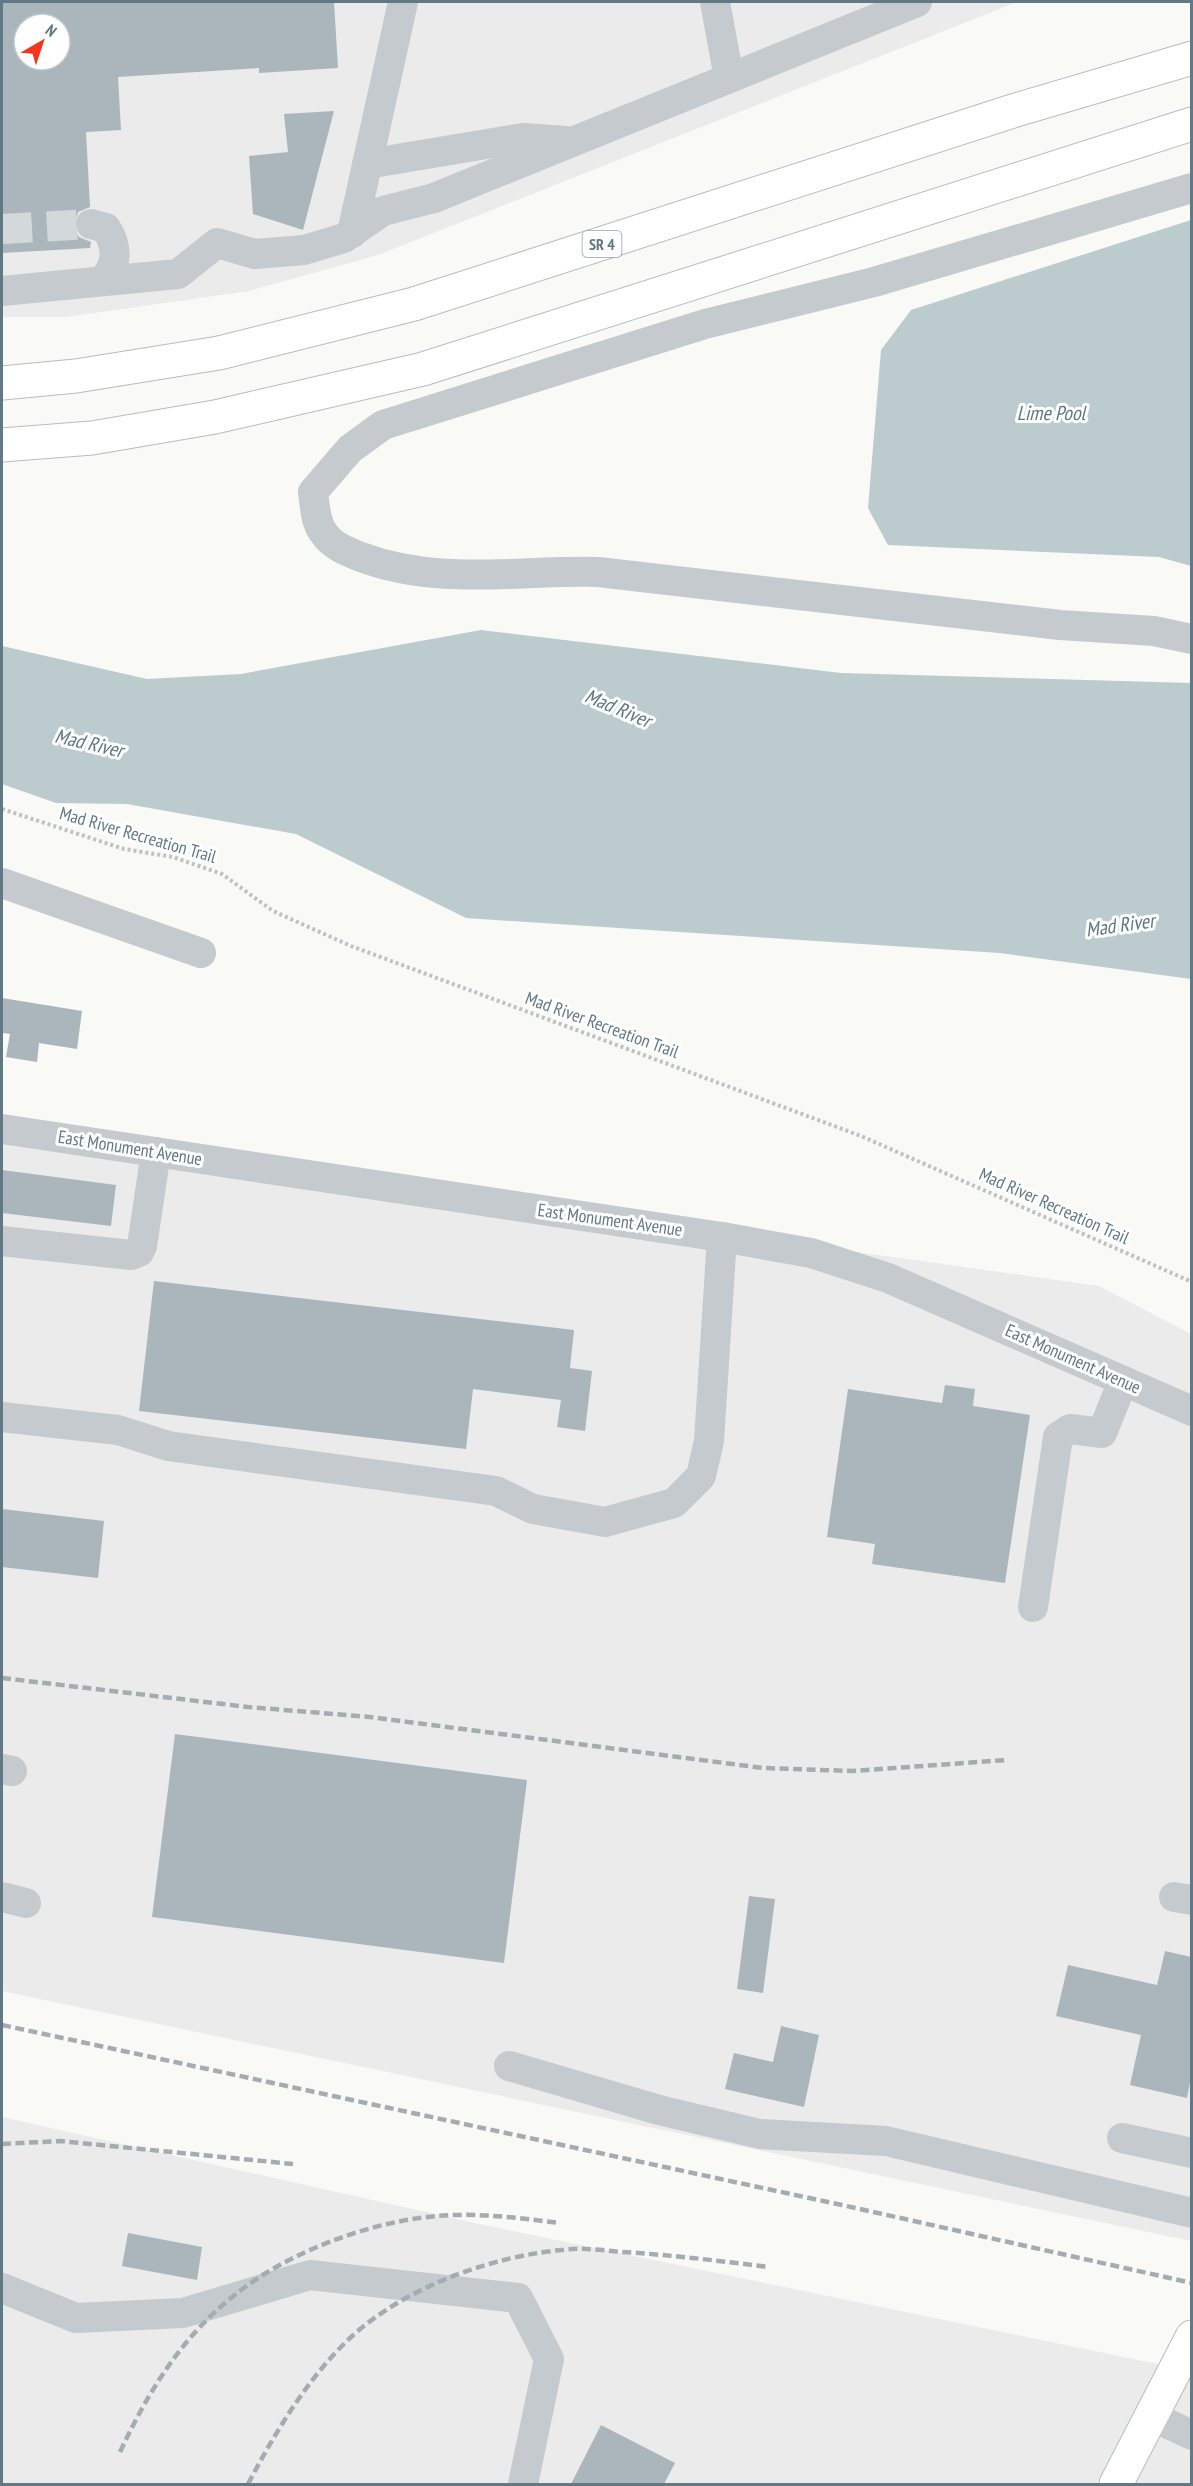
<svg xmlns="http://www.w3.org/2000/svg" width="1193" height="2486" font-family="'PT Sans Narrow',sans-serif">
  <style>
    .built { fill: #eaebea; fill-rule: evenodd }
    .water { fill: #bccbce }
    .building { fill: #aab6bc; fill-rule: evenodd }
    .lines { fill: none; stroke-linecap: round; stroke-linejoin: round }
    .minor-tunnel { stroke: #d3d9da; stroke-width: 30; stroke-dasharray: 30 15; stroke-linecap: butt }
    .major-casing { stroke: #b7bec1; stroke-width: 35 }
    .highway-casing { stroke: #b7bcbf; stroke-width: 35 }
    .path { stroke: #bec2c4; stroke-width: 4; stroke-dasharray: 3 3; stroke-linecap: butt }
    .minor { stroke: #c4cacd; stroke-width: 30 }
    .major { stroke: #fff; stroke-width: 33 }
    .highway { stroke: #fff; stroke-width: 33 }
    .rail { stroke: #a2acb1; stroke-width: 4.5; stroke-dasharray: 9 4.5; stroke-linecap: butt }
    .labels { text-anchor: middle; stroke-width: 6; stroke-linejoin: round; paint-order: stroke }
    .shield { fill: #fff; stroke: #90a1aa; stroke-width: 1.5 }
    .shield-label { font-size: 16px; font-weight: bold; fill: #617985 }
    .street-label { font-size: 18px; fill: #617985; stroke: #fff }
    .water-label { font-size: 20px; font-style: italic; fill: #5c797e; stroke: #fff }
  </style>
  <rect width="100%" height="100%" fill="#f9f9f6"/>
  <g class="built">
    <path d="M2,2H1017L378,255L249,291L66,317H2ZM24,24H60V60H24Z"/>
    <polygon points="2,1132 1099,1286 1191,1334 1191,2241 2,1991"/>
    <polygon points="2,2117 484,2225 1191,2371 1191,2484 2,2484"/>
  </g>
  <g class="water">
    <polygon points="1191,220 1191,566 1159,557 888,545 868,508 881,350 911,310"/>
    <polygon points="481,630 841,673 1191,683 1191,979 1000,953 466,918 296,834 127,804 56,803 2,784 2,646 147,679 241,674"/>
  </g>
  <g class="building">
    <path d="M2,2H334L338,68L259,73V68L118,77L121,130L86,132L90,207L78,212L74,228L79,237L91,242L90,248L2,253ZM24,24H60V60H24Z"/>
    <polygon points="334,111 303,230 253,214 249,156 288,152 284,114"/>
    <polygon points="2,998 82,1011 77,1049 39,1043 37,1062 6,1057 10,1034 2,1033"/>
    <polygon points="2,1170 116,1185 111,1226 2,1213"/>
    <polygon points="154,1281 574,1330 570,1368 592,1371 585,1431 557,1427 561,1400 473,1389 466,1449 139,1411"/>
    <polygon points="945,1385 975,1389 973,1406 1030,1415 1005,1583 872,1564 875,1544 827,1537 848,1389 942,1403"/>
    <polygon points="2,1509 104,1521 98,1578 2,1567"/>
    <polygon points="175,1734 527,1780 504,1963 152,1917"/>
    <polygon points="749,1896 775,1899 763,1993 737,1989"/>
    <polygon points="1165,1951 1191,1957 1191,2077 1187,2098 1130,2085 1141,2035 1056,2016 1068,1965 1157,1985"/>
    <polygon points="781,2026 819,2035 804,2107 725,2089 734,2053 773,2062"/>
    <polygon points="128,2233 202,2247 197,2280 122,2266"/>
    <polygon points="601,2425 675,2463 664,2484 571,2484"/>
  </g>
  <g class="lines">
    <polyline class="minor-tunnel" points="2,229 91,224"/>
    <g class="major-casing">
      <polyline id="major" points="1116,2484 1192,2337"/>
    </g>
    <g class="highway-casing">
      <g id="highway">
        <polyline points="2,383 76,376 219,353 414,304 1016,110 1192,58"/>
        <polyline points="2,445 92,438 215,417 423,369 1192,124"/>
      </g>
    </g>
    <polyline class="path" points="2,809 124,849 173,857 222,874 273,911 351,946 861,1136 1192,1282"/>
    <g class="minor">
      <polyline points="715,2 729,78"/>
      <polyline points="367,164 523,138 566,141"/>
      <path d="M1192,188L874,282L705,324L383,425L350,449L313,492C315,506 315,521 323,532C332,546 346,551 361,557C438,586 518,570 598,572L1060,625L1154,631L1192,639"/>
      <path d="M91,224L106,228C118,247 118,265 102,281"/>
      <polyline points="352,233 403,2"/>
      <polyline points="2,291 178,274 217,243 255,254 304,250 344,238 383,211 434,198 917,2"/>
      <polyline points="2,883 201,953"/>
      <polyline points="2,1129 722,1237 811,1253 888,1278 1192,1411"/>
      <polyline points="2,1241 131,1255 139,1252 142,1246 156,1152"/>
      <polyline points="2,1417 118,1430 168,1446 496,1491 533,1509 605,1522 674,1503 701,1476 709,1441 722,1237"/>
      <polyline points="1033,1607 1058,1437 1070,1429 1102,1433 1123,1381"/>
      <polyline points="2,1769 12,1771"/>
      <polyline points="2,1897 26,1903"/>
      <polyline points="1174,1897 1192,1900"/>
      <polyline points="509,2066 659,2110 760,2134 886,2141 1192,2213"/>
      <polyline points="1122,2138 1192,2153"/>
      <polyline points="2,2288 76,2318 183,2313 310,2275 518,2298 549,2359 523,2484"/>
      <polyline points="1151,2416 1192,2435"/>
    </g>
    <use href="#major" class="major"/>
    <use href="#highway" class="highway"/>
    <g class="rail">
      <polyline points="2,1678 248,1707 370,1717 763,1768 853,1771 1006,1760"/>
      <polyline points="2,2025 842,2205 1192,2283"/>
      <polyline points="2,2144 60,2141 293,2164"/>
      <path d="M120,2452C168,2349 224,2282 332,2241C371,2226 414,2216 456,2215C491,2214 526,2219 560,2223"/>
      <path d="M248,2484C274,2435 301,2389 339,2349C395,2289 494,2254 573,2249C590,2248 607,2251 623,2252C672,2255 720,2261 769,2267"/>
    </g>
  </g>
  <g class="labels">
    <rect class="shield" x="582.5" y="231" width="39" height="26" rx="4.5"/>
    <g class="shield-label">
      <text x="602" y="250">SR 4</text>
    </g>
    <g class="street-label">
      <text transform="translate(138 835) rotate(16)" y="6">Mad River Recreation Trail</text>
      <text transform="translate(602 1025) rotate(20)" y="6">Mad River Recreation Trail</text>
      <text transform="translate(130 1148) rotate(9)" y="6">East Monument Avenue</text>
      <text transform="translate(1054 1206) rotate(24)" y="6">Mad River Recreation Trail</text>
      <text transform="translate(610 1220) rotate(8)" y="6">East Monument Avenue</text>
      <text transform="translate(1073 1359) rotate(24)" y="6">East Monument Avenue</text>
    </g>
    <g class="water-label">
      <text x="1051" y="420">Lime Pool</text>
      <text transform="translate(618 708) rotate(23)" y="7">Mad River</text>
      <text transform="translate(89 743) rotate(13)" y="7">Mad River</text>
      <text transform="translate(1120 925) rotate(-8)" y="7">Mad River</text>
    </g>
  </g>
  <rect width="1193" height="2486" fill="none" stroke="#617985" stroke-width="6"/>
  <g transform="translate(42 42) rotate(39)"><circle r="28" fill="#ffffff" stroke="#c0c9ce" stroke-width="1.5"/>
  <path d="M0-4.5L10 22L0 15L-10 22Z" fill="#f6341a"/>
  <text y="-9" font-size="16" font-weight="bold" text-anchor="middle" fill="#617985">N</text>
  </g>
</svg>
